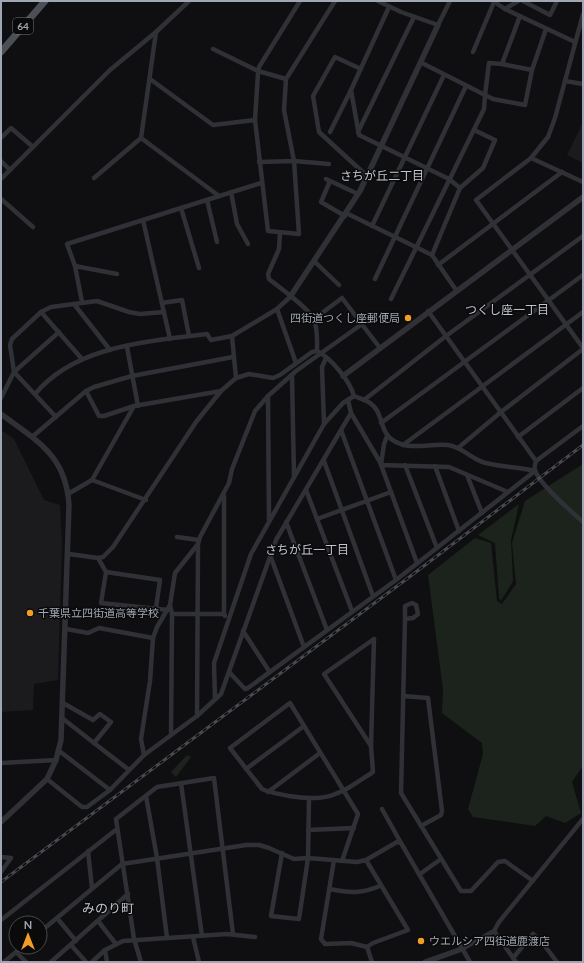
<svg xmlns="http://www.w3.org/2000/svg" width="584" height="963" font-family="Lato,'Noto Sans JP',sans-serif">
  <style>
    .built { fill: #1b1b1e }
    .green { fill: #1c231c }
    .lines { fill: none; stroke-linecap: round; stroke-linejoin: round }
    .minor { stroke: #303136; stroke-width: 4.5 }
    .tertiary { stroke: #303136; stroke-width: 5.5 }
    .primary { stroke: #4c4f55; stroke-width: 7 }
    .rail-casing { stroke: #474a4f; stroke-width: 3 }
    .rail { stroke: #0a0a0b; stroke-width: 1.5; stroke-dasharray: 4.5; stroke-linecap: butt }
    .poi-dot { fill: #f29d25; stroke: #0a0a0b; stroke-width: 1.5 }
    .labels { text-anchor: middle; stroke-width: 3; stroke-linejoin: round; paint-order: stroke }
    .shield { fill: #0a0a0b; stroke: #737880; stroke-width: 1 }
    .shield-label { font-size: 10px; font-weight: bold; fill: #a0a7b2 }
    .poi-label { font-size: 11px; fill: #a0a7b2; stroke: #0a0a0b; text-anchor: start }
    .neighbourhood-label { font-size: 12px; fill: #c1c5ce; stroke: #0a0a0b }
    .quarter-label { font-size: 13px; fill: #c1c5ce; stroke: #0a0a0b }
  </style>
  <rect width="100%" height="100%" fill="#0f0f11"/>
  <g class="built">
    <polygon points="583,122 583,163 567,155"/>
    <polygon points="1,430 14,439 44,500 60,505 62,545 58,680 34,684 33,710 1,712"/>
  </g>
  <g class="green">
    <polygon points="583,464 583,766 572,782 581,813 565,823 546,816 535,826 473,817 468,809 483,754 482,743 442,713 443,689 428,575 475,538 491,543 497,601 502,604 516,584 512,543 525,501"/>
    <polygon points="519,504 511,540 513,581 501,601 499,598 495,543 478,535"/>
    <polygon points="187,755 191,757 176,777 171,772"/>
  </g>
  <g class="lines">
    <g class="minor">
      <polyline points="300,1 259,67 258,73 255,120 268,231 299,234 294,161 284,110 286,79 335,1"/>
      <polyline points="378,1 401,12 438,25 450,1"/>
      <polyline points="493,1 505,9 575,42"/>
      <polyline points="523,1 550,15 557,1"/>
      <polyline points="389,7 351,90 359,135 449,179 460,188"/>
      <polyline points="505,9 518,1"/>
      <polyline points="583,14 555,118 548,137 531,158 476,200 583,348"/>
      <polyline points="156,32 141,138 219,196"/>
      <polyline points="213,49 258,71 286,79"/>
      <polyline points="473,52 494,2"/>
      <polyline points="502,64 520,16"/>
      <polyline points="361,69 335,57 313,96 319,132 367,176"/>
      <polyline points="532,70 502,64 489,63 485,95 493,99 525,105 532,70 546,29"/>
      <polyline points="150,79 213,125 255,120"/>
      <polyline points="565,81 583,84"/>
      <polyline points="330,132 351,90"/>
      <polyline points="358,132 414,17"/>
      <polyline points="1,138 11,128 33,147"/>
      <polyline points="531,158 583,182"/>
      <polyline points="1,161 10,170"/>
      <polyline points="259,162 294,161 329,164"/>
      <polyline points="94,178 141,138"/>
      <polyline points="1,179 110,70 156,32 189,1"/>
      <polyline points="326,179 358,194"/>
      <polyline points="330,181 321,202 345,216"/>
      <polyline points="231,192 237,224 248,244"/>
      <polyline points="1,199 33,227"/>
      <polyline points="207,200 217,242"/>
      <polyline points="346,213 432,255 456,290"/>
      <polyline points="143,220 170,339"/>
      <polyline points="372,226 444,75"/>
      <path d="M280,233L279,249L268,274L269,279C280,288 309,308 314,320C318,330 317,341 317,351"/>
      <polyline points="432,255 460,188 483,168 495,140 474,130"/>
      <polyline points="314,261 339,285"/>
      <polyline points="438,265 562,172"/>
      <polyline points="75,266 117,274"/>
      <polyline points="199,268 181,208 261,183"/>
      <polyline points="375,279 466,86"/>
      <polyline points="391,299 484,109 485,95 422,63"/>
      <polyline points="82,302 75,266 67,244 181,208"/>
      <polyline points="162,303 182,300 189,336"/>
      <polyline points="74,304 110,350"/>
      <polyline points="277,309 296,363"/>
      <polyline points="428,311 536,461"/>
      <polyline points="41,312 82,359"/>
      <polyline points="314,319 342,298 380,348"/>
      <polyline points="232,336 236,378"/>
      <polyline points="127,347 138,406"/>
      <polyline points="292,375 294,477"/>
      <polyline points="86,391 99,416 104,416 134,406 221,391"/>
      <path d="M35,394C76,345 147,342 207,334L211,340L232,336L277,309L290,297"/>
      <polyline points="268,396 269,520"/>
      <path d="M354,396C359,398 366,400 370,403C384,412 379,433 394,441C411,451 430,443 448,445C463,447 472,460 486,463C502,467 519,467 535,471"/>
      <polyline points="1,398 14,372 59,332"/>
      <polyline points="348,400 351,413 380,462 417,563"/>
      <polyline points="364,400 446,336 583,236"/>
      <polyline points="56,417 14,372 10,345 12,339 41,312 51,307 97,301 129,312 140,314 164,312"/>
      <polyline points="381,423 583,275"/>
      <polyline points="324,424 322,367 326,358"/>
      <path d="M583,426L536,461C535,464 534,467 535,470C538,483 572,512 583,522"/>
      <polyline points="341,430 396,580"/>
      <polyline points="387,436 384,444 381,465 449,467 508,492"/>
      <polyline points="32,437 86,391 94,387 132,376 233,357"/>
      <polyline points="518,437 583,388"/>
      <polyline points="403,445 583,312"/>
      <polyline points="458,448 501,412 583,349"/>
      <polyline points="324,461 373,596"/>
      <polyline points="405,465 437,548"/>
      <polyline points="435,466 459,531"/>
      <polyline points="467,475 482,513"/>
      <polyline points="92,480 146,500"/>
      <polyline points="306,490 352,611"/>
      <polyline points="68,494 92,480 134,406"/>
      <polyline points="224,496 224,614"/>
      <polyline points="317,519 391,492"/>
      <polyline points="286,522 327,630"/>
      <polyline points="177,537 199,540"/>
      <path d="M69,554L98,558L103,557L113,547L196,422L221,391L236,378L249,374L273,378L280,375L312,352L317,351C331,358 350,381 354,396"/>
      <polyline points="270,555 304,647"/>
      <polyline points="98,558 106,572 101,603 168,610"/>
      <polyline points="106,572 160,580 156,608"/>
      <polyline points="170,605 172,614 171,735"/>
      <polyline points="172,614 224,614 225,616"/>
      <polyline points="405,619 413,618 418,614 416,605 412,603 405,606 405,619 401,793 461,891 471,891 498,862 505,861 533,881"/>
      <polyline points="66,629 88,633 99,628 153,638"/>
      <polyline points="243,631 269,671"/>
      <polyline points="229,672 245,689 248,688 396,580 535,471"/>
      <polyline points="403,696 428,698 442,811 441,815 421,826"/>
      <polyline points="215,699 214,663 251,554 324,424 343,403 354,396"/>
      <polyline points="197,716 198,544 200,537 229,483 232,469 255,411 268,396 296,371 362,324"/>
      <polyline points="62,718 94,743 111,722 100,714 93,720 63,703"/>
      <polyline points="94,743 129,770"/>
      <polyline points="371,746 324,674 374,639"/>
      <polyline points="58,750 110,790"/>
      <polyline points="144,755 141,739 150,681 153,638 157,627 170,605 175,573 198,544"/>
      <polyline points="1,763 56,760"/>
      <polyline points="246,769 304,726"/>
      <polyline points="47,779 82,807 87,807 110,790 144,755 197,716 221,694 276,540 351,413"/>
      <polyline points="181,783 202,936"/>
      <polyline points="268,792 320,753"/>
      <polyline points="146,796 157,858 167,938"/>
      <polyline points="382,809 401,843"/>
      <polyline points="308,830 354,828"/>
      <polyline points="88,851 92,888"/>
      <polyline points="282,853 271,916 299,919 308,858 309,799"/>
      <polyline points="1,857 11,858 1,872"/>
      <polyline points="334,860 321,939 325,944 351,943 367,947 373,943 408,930 366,860"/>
      <path d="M342,861L358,814L290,703L230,748L262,789C271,793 280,794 289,796C330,803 341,793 373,772L371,746L374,639"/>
      <polyline points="420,874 441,859"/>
      <path d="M329,889C350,893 360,894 380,886"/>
      <polyline points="57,918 76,941"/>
      <polyline points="1,920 117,829"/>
      <polyline points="98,921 116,944"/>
      <polyline points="494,931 516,962"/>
      <polyline points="40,932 122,864 246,845 259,845 269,848 294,859 308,858 357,862 366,860 397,842 401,843 470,962"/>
      <polyline points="193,937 199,962"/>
      <polyline points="71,945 86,962"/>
      <polyline points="367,947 372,962"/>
      <polyline points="462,949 494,931 499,922 583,819"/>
      <polyline points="105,950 107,962"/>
      <polyline points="16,952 26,962"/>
      <polyline points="513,958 533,934 541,941 557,962"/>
      <polyline points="4,962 22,947"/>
      <polyline points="51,962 128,894"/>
      <polyline points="92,962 105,950 123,941 227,934 255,937"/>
      <polyline points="141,962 134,939 116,819 157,787 214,778 233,934"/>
    </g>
    <g class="tertiary">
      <polyline points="290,297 360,191 438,25"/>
      <polyline points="343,376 583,197"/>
      <path d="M1,414C37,441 66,455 69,505L61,740L56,760L47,779L1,822"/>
      <polyline points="425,962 462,949"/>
    </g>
    <polyline class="primary" points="1,52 45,1"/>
    <g class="rail-casing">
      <polyline id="rail" points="1,882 412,575 583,445"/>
    </g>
    <use href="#rail" class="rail"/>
  </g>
  <g class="poi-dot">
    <circle cx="408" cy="318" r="4"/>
    <circle cx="30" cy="613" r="4"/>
    <circle cx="421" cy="941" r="4"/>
  </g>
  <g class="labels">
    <rect class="shield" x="13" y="18" width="20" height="16" rx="3"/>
    <g class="shield-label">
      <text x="23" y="30">64</text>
    </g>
    <g class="poi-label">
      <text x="400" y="322" text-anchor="end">四街道つくし座郵便局</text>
      <text x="38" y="617">千葉県立四街道高等学校</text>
      <text x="429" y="945">ウエルシア四街道鹿渡店</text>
    </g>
    <g class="neighbourhood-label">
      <text x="382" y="180">さちが丘二丁目</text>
      <text x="507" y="314">つくし座一丁目</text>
      <text x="307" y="554">さちが丘一丁目</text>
    </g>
    <g class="quarter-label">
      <text x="108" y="913">みのり町</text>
    </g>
  </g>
  <rect width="584" height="963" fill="none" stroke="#a0a7b2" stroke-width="4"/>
  <g transform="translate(28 935)"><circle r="19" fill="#0a0a0b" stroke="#46494e"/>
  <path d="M0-3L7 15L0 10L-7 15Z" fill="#f29d25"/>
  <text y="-6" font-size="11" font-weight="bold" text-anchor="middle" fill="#a0a7b2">N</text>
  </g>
</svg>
